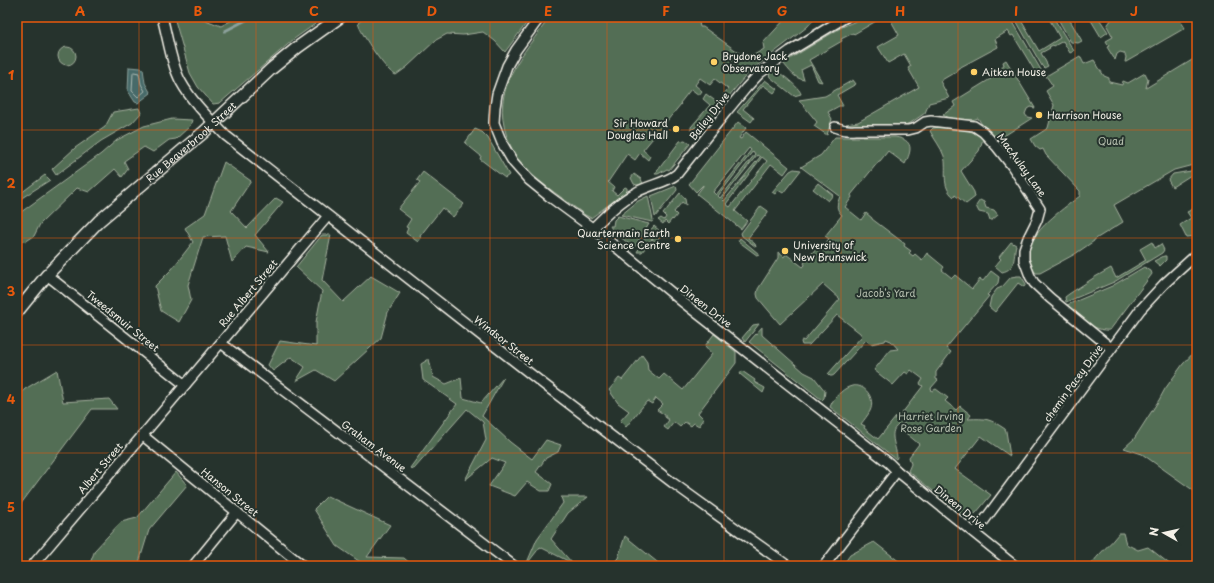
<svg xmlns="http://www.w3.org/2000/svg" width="1214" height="583" font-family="'Playpen Sans',sans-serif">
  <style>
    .green { fill: #536e54; stroke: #a4b09e; fill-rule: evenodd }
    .water { fill: #466b69; stroke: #8ca19c }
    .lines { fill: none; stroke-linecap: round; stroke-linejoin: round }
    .shore { stroke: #aebbb5; stroke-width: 1 }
    .stream { stroke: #8ca19c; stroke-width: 3 }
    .minor-casing { stroke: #f4f1e8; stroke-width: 12 }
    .tertiary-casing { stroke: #f4f1e8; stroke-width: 14 }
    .minor { stroke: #26332d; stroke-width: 9 }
    .tertiary { stroke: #26332d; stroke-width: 11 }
    .grid { fill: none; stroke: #e8590c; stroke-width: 1; stroke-opacity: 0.55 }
    .poi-dot { fill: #ffd166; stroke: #26332d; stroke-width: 1.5 }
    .labels { text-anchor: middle; stroke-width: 4; stroke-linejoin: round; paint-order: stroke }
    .poi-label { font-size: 10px; fill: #f4f1e8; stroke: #26332d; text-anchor: start }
    .street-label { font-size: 10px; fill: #f4f1e8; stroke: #26332d }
    .park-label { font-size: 10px; fill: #b4bdad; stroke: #26332d }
    .neatline { fill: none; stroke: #e8590c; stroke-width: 1.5 }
    .grid-label { font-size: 13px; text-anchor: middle; font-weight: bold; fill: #e8590c }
  </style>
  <rect width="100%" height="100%" fill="#26332d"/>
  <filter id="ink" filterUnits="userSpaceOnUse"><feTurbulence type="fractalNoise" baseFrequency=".025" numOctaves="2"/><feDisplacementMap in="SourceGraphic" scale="8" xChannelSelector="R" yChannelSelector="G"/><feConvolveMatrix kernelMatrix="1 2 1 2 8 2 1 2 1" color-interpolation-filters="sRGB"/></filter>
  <g filter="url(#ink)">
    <g class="green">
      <polygon points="174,17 198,17 221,26 238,17 325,17 294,39 220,103 213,104 198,87 190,73"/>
      <path d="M365,17H531L505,52L495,41L483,32L463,35L447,34L436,40L407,67L396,75C386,72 361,34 358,23Z"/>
      <path d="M550,17H698L700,27H703L745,57L749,58L764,49L763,43L787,17H816L807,27L749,72L728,97H726L723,95L728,89L715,79L710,85L700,78L695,85L702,91L699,95L691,89L680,103L681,104L643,150L650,156L648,160L640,153L635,160L627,154L608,182L614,187L612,191L617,195L625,187L627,188V191L591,218L585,215C566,200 543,186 525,168C517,160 511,148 507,137C490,88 523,54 550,17Z"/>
      <path d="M865,17H883L854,34L853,33L841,39L842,41L809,60L822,82L818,81L811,65L801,70L804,80C794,78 790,71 783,63L842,27Z"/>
      <polygon points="889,17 1010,17 1041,70 1036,73 1013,35 1011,36 1008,31 995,39 998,47 957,69 957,71 940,81 949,98 929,103 925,113 912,122 900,127 847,126 846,124 858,122 919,87 908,68 911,66 904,54 888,63 878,47 899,35"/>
      <polygon points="1014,17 1019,17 1039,51 1060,38 1048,17 1053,17 1074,51 1070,53 1063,41 1054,46 1053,45 1049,47 1050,48 1041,53 1048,66 1044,68 1042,66"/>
      <polygon points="1058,17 1068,17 1082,41 1078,43 1071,42 1058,19"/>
      <polygon points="1089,17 1098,17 1108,32 1101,37"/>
      <polygon points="1113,17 1178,17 1185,28 1126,62 1125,62 1126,57 1124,53 1120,52 1117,54 1115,60 1107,47 1109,46 1106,41 1113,37 1107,26"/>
      <circle cx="67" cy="56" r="9"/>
      <path d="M1080,56L1084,64L1094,60L1104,76L1109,78V82L1122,85L1123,81L1128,83L1145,73L1148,79L1146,88L1197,57V164L1174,170L1114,205L1123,222L1094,240V241L1075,254L1040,273H1036C1009,245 1060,211 1080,196V191L1046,155L1043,149L1040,150L1035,146L1031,139L1048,128L1054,105L1046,91L1053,86L1046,76Z"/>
      <path d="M1006,60L1035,108L1030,107L1027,109L1025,114L1027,117L1032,118L1004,136L1009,145C997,140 984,130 978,118C970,122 950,121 943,115L955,106L953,102L1000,73L998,69L1004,65L1003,62Z"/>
      <path d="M774,70C780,72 800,88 801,94L794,96L770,77L769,74Z"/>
      <polygon points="765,80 777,89 774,93 763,85 743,109 754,118 751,122 737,112"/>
      <polygon points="853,80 856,84 837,95 843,106 839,106 828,112 832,119 827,135 814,126 817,122 799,100 825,96"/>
      <polygon points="706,94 718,103 719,107 701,130 695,127 691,131 691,127 710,105 703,99"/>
      <polygon points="139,108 141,113 132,123 101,141 56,175 52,169 75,148 105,127 113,112"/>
      <polygon points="172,119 192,120 190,126 176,139 169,140 153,152 144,147 124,161 128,169 122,177 115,169 89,192 77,188 40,224 34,236 25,242 17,234 17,215 101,154 117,140 144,126"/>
      <path d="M738,122L746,128L739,138L741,139L746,132L789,167L784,174L771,164L735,211L747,221L741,229L697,194L703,186V185L696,192L689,184ZM749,148L751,150L716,195L713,192ZM753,151L755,154L720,198L718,196ZM757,155L760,157L724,201L722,199ZM762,157L767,161L730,207L726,204Z"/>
      <path d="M940,127C955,128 972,128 983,139L979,151L961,171L974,192L975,197L966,204L955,195L954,197C940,186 948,170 944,156C941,147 934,139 930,131L933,128Z"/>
      <polygon points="475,129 482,132 488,138 509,175 505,178 480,159 481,156 465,143"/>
      <path d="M835,137H895C914,140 912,150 905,164L888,151L880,161H879L851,195L852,197L845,207L861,220L866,213L872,218V219L905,244L904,246L911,251L909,253L913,256L915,254L922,260L927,253L944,267L942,270L952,278L955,275L972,289L980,279L983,281L991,271L999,277L998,283L987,295L989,296L946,348L951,352L936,372V379L938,380L931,388L932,391L936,389L948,398L945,401L956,410L960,406L971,415L968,419C987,418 990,419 1005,429L1006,431L1010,456L981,436L955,469L991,495L976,513L967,518L908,471L911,464L909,457L919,444L902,430L904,427V423C885,427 896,445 897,457L896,459L830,407C832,401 836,396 841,392C844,389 848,387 852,386C865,383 876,399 870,411C868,415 864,420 861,424L865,426L864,428L878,439L896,417L898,419L899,417L923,386L920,384L923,379L911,370L908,374L905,372L893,385L874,370L890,350L898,349L891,341L886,339L885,341L871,344L866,340L834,375L832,376H830L828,374L862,336L860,333L837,315L809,345H802L801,342L802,340L804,341L840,299L823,284L780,324L758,298L757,294L758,289L778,258V252L784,257L786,254L803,267L805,265L804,263L817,247L820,250L829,239L825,236L842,215C835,208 837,205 840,196L801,167L821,155Z"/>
      <polygon points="685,140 690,144 669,170 667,169 658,174 655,174 680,141"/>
      <polygon points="224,162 251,181 231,211 247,228 276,198 283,202 255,235 269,252 246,247 232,262 225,236 203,237 188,285 191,300 179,322 161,311 155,286 172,269 193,242 185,228 205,214"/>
      <polygon points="794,169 801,170 783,193 778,190 775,194 772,192 790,171"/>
      <polygon points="1191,170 1197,170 1197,184 1191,175 1172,187 1168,180 1173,174 1191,171"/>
      <polygon points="423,172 464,204 453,217 442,208 420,236 421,238 418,242 406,233 408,228 406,227 411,219 398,209 420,182 417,180"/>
      <polygon points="634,174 641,179 643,184 637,185 634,184 631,178"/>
      <polygon points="45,175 50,180 17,201 17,196"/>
      <polygon points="818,183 833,195 828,201 813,189"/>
      <polygon points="676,186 677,190 655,217 651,196"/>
      <polygon points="680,193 685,199 686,205 682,202 674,212 677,215 673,220 672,219 668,224 665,221 663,224 658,220 661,218 664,220 666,217 663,214"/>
      <polygon points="648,196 653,220 652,222 621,215 638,201"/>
      <polygon points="980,200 984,202 986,208 994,210 998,215 992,220 990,220 988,214 979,212 976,206"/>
      <polygon points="761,206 768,211 768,212 748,238 755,244 756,247 742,236 741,233"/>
      <polygon points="1197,207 1197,236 1186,237 1180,225 1191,218 1187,212"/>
      <polygon points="618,216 649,224 634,248 613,231 610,226 613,226 614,220"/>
      <polygon points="654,226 661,232 658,236 659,237 656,242 652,239 642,252 637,252 648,233"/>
      <polygon points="322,235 331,235 322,280 343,302 371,276 400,293 388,312 381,338 334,381 316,370 296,381 305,367 291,357 273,371 268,365 280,341 316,346 316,322 322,291 296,267"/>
      <polygon points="740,238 759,254 758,256 738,241"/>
      <path d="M1011,242L1016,245C1013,256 1017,269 1002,272L995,266L1001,259L999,257Z"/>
      <polygon points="1152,242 1155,248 1161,244 1164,250 1162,253 1114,282 1066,302 1065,297 1069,294 1095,277 1111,268 1116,278 1146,260 1140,249"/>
      <polygon points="1164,256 1166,256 1166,260 1160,266 1154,261"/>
      <path d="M1144,267L1151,271L1152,274L1110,330C1094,332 1077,316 1067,305L1112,286Z"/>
      <polygon points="1017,276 1021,276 1026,284 1024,287 1018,283 995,312 989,307 991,297 997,289 1002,287 1011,277"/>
      <polygon points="759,324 745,342 742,338 753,325"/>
      <polygon points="762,327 762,335 804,372 814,377 825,391 824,398 822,400 749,342"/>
      <polygon points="714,334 736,352 736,363 698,413 704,419 699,426 694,423 691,426 685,422 680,427 674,422 668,430 664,427 669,420 665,417 665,415 657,410 663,404 656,398 652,404 647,401 626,427 620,421 629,411 618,403 609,390 619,378 622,380 642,355 647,362 648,370 659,379 664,374 683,390 712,354 705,346"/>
      <polygon points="1197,349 1197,493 1142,454 1124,448 1134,439 1159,400 1165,389 1183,364"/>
      <polygon points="429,359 433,377 446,384 461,378 463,398 481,403 504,377 482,416 510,442 532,459 546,440 561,445 558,452 546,458 536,472 552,484 549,491 541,491 527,482 515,496 489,486 505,463 492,458 465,480 486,440 483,422 467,409 414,469 410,468 457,404 423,380 421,364"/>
      <polygon points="57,370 63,402 109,399 117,409 92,409 17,509 17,398 25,389"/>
      <polygon points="742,371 755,380 754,382 765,388 763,393 740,374"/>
      <polygon points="176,472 187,485 149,530 138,566 89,566 95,550 121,522 137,518"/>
      <polygon points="327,496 390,525 367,557 404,558 413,566 366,566 337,546 314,509"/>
      <polygon points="561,497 588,497 568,513 551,539 572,563 540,547 526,565 537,539 563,503"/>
      <path d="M1119,533H1123L1126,544L1138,550L1148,547L1172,566H1090C1098,554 1110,545 1119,533Z"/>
      <polygon points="625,536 662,566 610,566 618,558"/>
      <polygon points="874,542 905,566 842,566 850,555"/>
    </g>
    <polygon class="water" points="129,67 141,68 143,69 145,83 150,92 151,93 138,103 135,102 128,91"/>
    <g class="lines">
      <polygon class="shore" points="134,72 139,73 141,84 145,91 138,97 132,91 133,73"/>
      <polyline class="stream" points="225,31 252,17"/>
      <g class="minor-casing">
        <g id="minor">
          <path d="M162,17C168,38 171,64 181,82C192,102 210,119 225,135L546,386L673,483L788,566"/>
          <polyline points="540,17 516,50 507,66 497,94 495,107 494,123 502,143 513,162 529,180 550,197 599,233 684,303 889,463 897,471 1015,566"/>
          <path d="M835,127C842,130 847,131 855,130H908L916,128L925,122L931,121L974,126L983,132L997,147L1012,166L1040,209L1037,220L1028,238L1024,249V260L1030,276L1034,283L1050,298L1111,348"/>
          <path d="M593,228C606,215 620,201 637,192C649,185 666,183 677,174L726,112L746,88L760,73L790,51L846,17"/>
          <polyline points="47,275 185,385"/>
          <polyline points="221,343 514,566"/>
          <polyline points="142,435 303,566"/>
          <polyline points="975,533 1140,310 1164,284 1197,254"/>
          <polyline points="32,566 328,216"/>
          <polyline points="193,566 237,512"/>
          <polyline points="824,566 897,471"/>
        </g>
      </g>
      <g class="tertiary-casing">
        <g id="tertiary">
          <path id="s1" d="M17,312L47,275L99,221L204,132L271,69L298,47L340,17"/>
        </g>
      </g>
      <use href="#minor" class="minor"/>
      <use href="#tertiary" class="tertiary"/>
    </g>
  </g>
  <path class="grid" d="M139,17V566M256,17V566M373,17V566M490,17V566M607,17V566M724,17V566M841,17V566M958,17V566M1075,17V566M17,130H1197M17,238H1197M17,345H1197M17,453H1197"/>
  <g class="poi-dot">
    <circle cx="714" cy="62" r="4"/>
    <circle cx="974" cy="72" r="4"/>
    <circle cx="1039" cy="115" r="4"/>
    <circle cx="676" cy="129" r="4"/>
    <circle cx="678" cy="239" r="4"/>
    <circle cx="785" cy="251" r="4"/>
  </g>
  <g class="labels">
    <g class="poi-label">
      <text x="722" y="60">Brydone Jack<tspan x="722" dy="12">Observatory</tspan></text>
      <text x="982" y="76">Aitken House</text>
      <text x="1047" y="119">Harrison House</text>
      <text x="668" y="127" text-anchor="end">Sir Howard<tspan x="668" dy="12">Douglas Hall</tspan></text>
      <text x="670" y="237" text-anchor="end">Quartermain Earth<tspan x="670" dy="12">Science Centre</tspan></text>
      <text x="793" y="249">University of<tspan x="793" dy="12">New Brunswick</tspan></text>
    </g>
    <g class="street-label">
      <text transform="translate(709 116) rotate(-52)" y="4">Bailey Drive</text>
      <text dy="4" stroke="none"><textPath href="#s1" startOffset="244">Rue Beaverbrook Street</textPath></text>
      <text transform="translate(1022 165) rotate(54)" y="4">MacAulay Lane</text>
      <text transform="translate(248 293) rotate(-50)" y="4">Rue Albert Street</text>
      <text transform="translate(706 306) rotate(38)" y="4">Dineen Drive</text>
      <text transform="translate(123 321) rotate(39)" y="4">Tweedsmuir Street</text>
      <text transform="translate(504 340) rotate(38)" y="4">Windsor Street</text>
      <text transform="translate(1073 383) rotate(-54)" y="4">chemin Pacey Drive</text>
      <text transform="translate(374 446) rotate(37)" y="4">Graham Avenue</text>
      <text transform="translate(100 468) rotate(-50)" y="4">Albert Street</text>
      <text transform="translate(230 492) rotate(39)" y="4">Hanson Street</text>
      <text transform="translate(960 507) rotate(39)" y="4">Dineen Drive</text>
    </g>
    <g class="park-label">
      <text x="1111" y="145">Quad</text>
      <text x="886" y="297">Jacob's Yard</text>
      <text x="931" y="420">Harriet Irving<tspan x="931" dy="12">Rose Garden</tspan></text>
    </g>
  </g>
  <rect width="1214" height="583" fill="none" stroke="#26332d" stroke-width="44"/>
  <g transform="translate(1164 533) rotate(278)" stroke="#26332d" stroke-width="3" paint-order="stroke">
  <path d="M0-3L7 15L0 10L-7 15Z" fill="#f4f1e8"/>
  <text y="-6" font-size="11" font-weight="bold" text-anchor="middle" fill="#f4f1e8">N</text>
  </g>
  <rect x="22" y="22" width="1170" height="539" class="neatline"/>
  <g class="grid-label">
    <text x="80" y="16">A</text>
    <text x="198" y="16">B</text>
    <text x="314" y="16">C</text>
    <text x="432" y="16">D</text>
    <text x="548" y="16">E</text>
    <text x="666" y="16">F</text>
    <text x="782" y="16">G</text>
    <text x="900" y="16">H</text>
    <text x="1016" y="16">I</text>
    <text x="1134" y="16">J</text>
    <text x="11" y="80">1</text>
    <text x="11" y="188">2</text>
    <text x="11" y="296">3</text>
    <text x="11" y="404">4</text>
    <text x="11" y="512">5</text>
  </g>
</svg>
